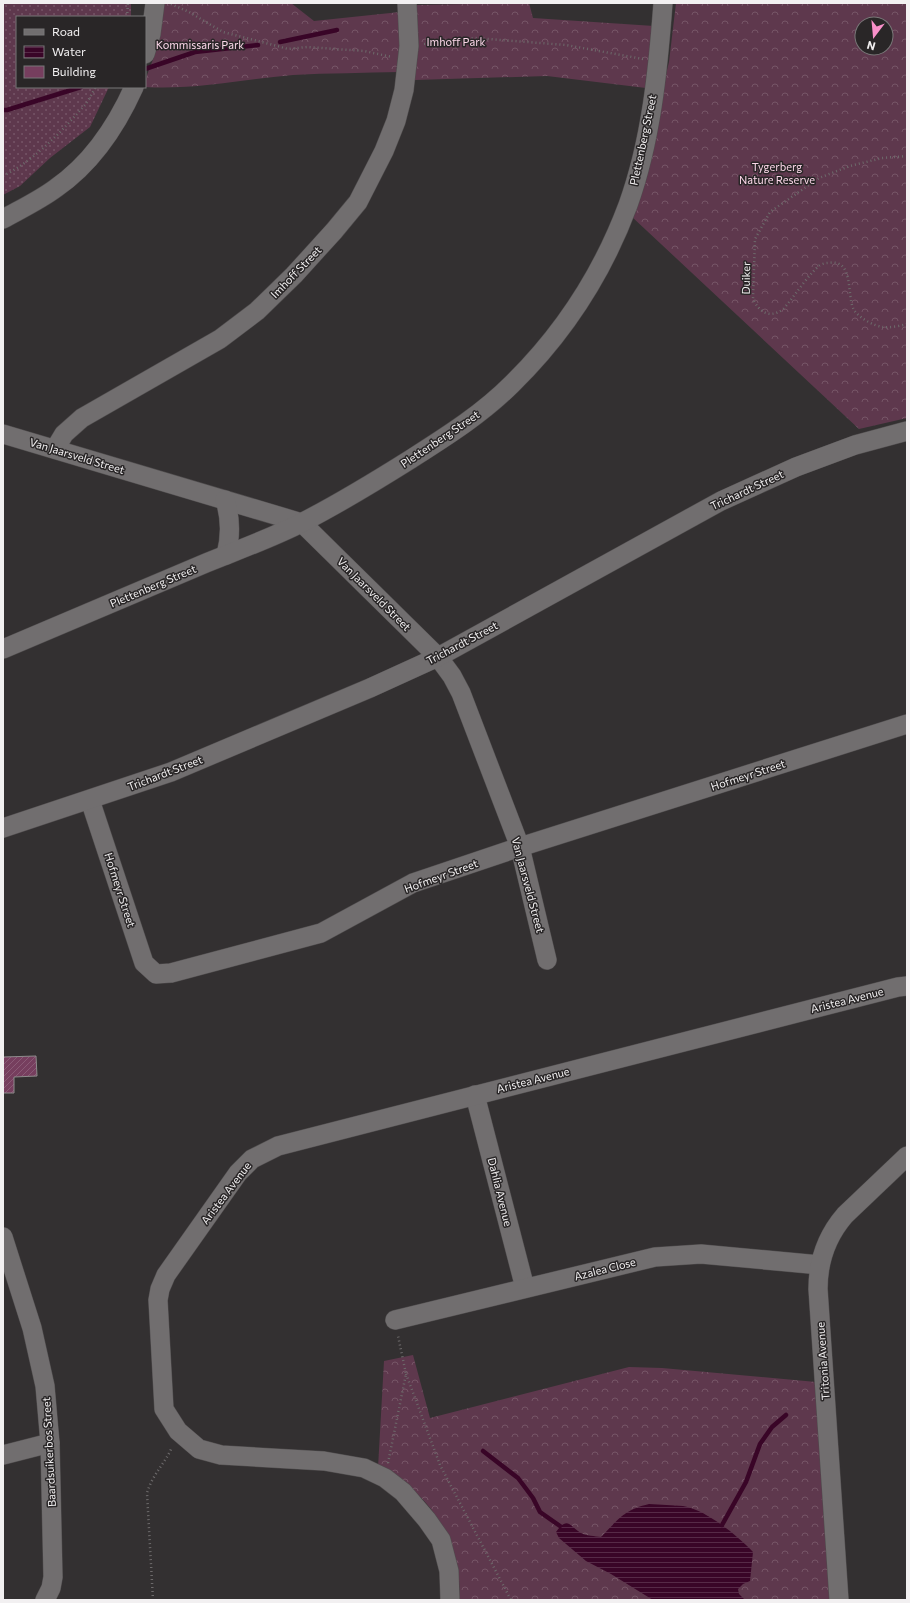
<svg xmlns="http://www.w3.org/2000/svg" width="910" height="1603" font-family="Commissioner,sans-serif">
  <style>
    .grass { fill: url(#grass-dots) }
    .forest { fill: url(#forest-crowns); fill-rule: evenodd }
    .water { fill: url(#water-rules) }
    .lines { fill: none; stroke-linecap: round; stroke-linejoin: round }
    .stream { stroke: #390527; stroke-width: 4.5 }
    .building { fill: url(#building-hatch); stroke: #8e8b8c }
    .minor-casing { stroke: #4f4c4d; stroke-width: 20 }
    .path { stroke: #6d6a6b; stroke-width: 2.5; stroke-dasharray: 1 3; stroke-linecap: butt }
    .minor { stroke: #716e6f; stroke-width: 19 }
    .labels { text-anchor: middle; stroke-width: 3; stroke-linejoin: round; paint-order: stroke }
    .park-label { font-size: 11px; fill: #fcd7e9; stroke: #292627 }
    .street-label { font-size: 11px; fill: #f2f0f1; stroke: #292627 }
  </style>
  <defs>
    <pattern id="grass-dots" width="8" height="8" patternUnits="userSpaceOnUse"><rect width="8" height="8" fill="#5e384d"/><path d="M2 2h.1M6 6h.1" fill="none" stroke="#765567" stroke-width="1.8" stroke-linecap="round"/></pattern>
    <pattern id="forest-crowns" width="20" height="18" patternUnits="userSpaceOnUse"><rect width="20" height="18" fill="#5e384d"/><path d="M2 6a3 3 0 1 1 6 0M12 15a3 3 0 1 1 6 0" fill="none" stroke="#765567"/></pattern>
    <pattern id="water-rules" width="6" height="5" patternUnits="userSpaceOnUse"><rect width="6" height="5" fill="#390527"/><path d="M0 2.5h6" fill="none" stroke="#562a47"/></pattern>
    <pattern id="building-hatch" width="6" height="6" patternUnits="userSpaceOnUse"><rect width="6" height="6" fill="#763e5e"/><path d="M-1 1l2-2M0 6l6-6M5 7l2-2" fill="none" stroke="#8a5a76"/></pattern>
  </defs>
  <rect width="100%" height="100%" fill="#333031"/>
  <polygon class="grass" points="3,3 131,3 131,17 17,17 17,87 109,87 90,127 50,158 20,186 3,195"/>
  <g class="forest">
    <path d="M163,3H291L314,21L400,12L399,72C364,73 328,73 293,75C243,79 195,90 145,87C145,75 152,65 155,53C159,37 161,20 163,3Z"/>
    <polygon points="529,3 533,18 654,26 646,88 547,76 415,80 415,5"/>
    <path d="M676,3H907V418L859,429L631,216L669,62ZM862,24H886V48H862Z"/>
    <path d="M413,1355L430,1418L629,1367L662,1368L816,1382L831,1600H459C463,1557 441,1511 407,1485C398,1478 387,1473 378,1468L384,1361Z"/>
  </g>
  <path class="water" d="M649,1504C661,1505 672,1505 683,1506C705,1509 738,1536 753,1552L750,1581L743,1584L738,1589L739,1594L745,1600H653L611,1574L586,1561L559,1538L556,1532C568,1515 570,1527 581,1533C586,1536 595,1536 601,1537C618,1520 623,1510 649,1504Z"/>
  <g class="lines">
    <g class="stream">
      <polyline points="280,42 337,30"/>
      <polyline points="145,69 195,52 258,45"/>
      <polyline points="3,110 7,110 81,87"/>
      <polyline points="483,1451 518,1478 533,1498 540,1512 560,1526"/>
      <polyline points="722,1525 746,1482 760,1444 772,1427 786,1415"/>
    </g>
  </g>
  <polygon class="building" points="36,1056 37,1076 14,1077 14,1093 3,1093 3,1057"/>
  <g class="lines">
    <g class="minor-casing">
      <g id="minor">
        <polyline points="145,54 151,34 155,3"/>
        <path d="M3,219C21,209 40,200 56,188C92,163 116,127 134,87"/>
        <polyline points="3,434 302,523 438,657 452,676 461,693 520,847 547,960"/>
        <polyline points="55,449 64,434 82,418 220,339 257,311 294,275 334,231 358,202 384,151 396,121 404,90 409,46 407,3"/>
        <path d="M225,500C231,519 231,536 226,555"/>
        <path d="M3,649C71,620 138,592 206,563C238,550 272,538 303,522C340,503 376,481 411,459C447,436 482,414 512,384C563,334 603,272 628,205C651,141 658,71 663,3"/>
        <polyline points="90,800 144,963 156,974 171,973 321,933 413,883 520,847 907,724"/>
        <polyline points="3,828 171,772 370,688 438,657 721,501 796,467 855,445 907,431"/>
        <polyline points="475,1095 525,1288"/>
        <polyline points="3,1237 32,1328 45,1386 50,1443 53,1577 51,1588 45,1600"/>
        <polyline points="395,1320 655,1257 701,1254 820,1265"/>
        <polyline points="3,1455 50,1443"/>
        <polyline points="450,1600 449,1571 441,1540 427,1520 403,1492 385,1478 364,1468 324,1461 221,1455 199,1449 178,1431 164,1409 158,1300 160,1289 166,1275 238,1173 252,1159 278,1146 898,987 907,986"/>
        <path d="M839,1600L818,1289C818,1261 826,1237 845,1215L907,1156"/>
      </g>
    </g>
    <g class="path">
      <polyline points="171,4 189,12 223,32 277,46 288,49 307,47 364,51 392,57"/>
      <polyline points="127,17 128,3"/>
      <polyline points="424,44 475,38 566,45 643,59"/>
      <path d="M907,156L882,158L850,166L819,178L770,212L755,239L753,299C759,311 768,319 782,310C785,308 787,304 790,301C796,293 812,271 819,266C821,264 825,263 828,263C855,258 846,296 854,310C859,318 874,326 883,327C890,328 900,326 907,324"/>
      <path d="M3,176C35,160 61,132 85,105C89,100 92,93 96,87"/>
      <polyline points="406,1374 440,1465 511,1600"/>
      <polyline points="388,1463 406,1374 398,1336"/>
      <path d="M153,1600L147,1493C153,1473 165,1464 172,1447"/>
    </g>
    <use href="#minor" class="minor"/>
  </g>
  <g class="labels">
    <g class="park-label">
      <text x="456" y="46">Imhoff Park</text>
      <text x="200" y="49">Kommissaris Park</text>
      <text x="777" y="171">Tygerberg<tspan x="777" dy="13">Nature Reserve</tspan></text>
    </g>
    <g class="street-label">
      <text transform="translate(643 140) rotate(-78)" y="4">Plettenberg Street</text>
      <text transform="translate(296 272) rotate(-46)" y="4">Imhoff Street</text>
      <text transform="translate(746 278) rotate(-89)" y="4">Duiker</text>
      <text transform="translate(440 439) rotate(-34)" y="4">Plettenberg Street</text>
      <text transform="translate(77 456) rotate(17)" y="4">Van Jaarsveld Street</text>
      <text transform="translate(747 490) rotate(-25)" y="4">Trichardt Street</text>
      <text transform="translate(153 586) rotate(-23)" y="4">Plettenberg Street</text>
      <text transform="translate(374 594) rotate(45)" y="4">Van Jaarsveld Street</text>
      <text transform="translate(462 643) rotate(-28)" y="4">Trichardt Street</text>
      <text transform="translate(165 773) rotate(-21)" y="4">Trichardt Street</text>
      <text transform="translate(748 775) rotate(-18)" y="4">Hofmeyr Street</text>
      <text transform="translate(441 876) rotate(-20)" y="4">Hofmeyr Street</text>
      <text transform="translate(528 885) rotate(75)" y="4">Van Jaarsveld Street</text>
      <text transform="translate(120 890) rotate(72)" y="4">Hofmeyr Street</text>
      <text transform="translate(847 1000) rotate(-14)" y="4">Aristea Avenue</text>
      <text transform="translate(533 1080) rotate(-14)" y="4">Aristea Avenue</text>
      <text transform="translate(500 1192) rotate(76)" y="4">Dahlia Avenue</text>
      <text transform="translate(226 1193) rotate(-53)" y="4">Aristea Avenue</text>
      <text transform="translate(605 1269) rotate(-14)" y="4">Azalea Close</text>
      <text transform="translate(823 1361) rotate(-94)" y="4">Tritonia Avenue</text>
      <text transform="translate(49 1452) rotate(-93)" y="4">Baardsuikerbos Street</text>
    </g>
  </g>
  <rect width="910" height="1603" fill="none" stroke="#f2f0f1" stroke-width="8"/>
  <rect x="16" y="16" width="130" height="72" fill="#292627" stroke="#797778"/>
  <rect x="24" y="29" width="20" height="6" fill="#716e6f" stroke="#797778"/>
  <text x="52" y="36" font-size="12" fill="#f2f0f1">Road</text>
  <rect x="24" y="46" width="20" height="12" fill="url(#water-rules)" stroke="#797778"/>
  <text x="52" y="56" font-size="12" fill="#f2f0f1">Water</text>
  <rect x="24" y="66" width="20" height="12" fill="#763e5e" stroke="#797778"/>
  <text x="52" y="76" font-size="12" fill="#f2f0f1">Building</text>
  <g transform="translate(874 36) rotate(196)"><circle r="19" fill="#292627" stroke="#797778"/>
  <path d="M0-3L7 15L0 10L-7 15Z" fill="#f990ca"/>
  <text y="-6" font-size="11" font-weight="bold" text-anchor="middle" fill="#f2f0f1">N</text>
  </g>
</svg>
